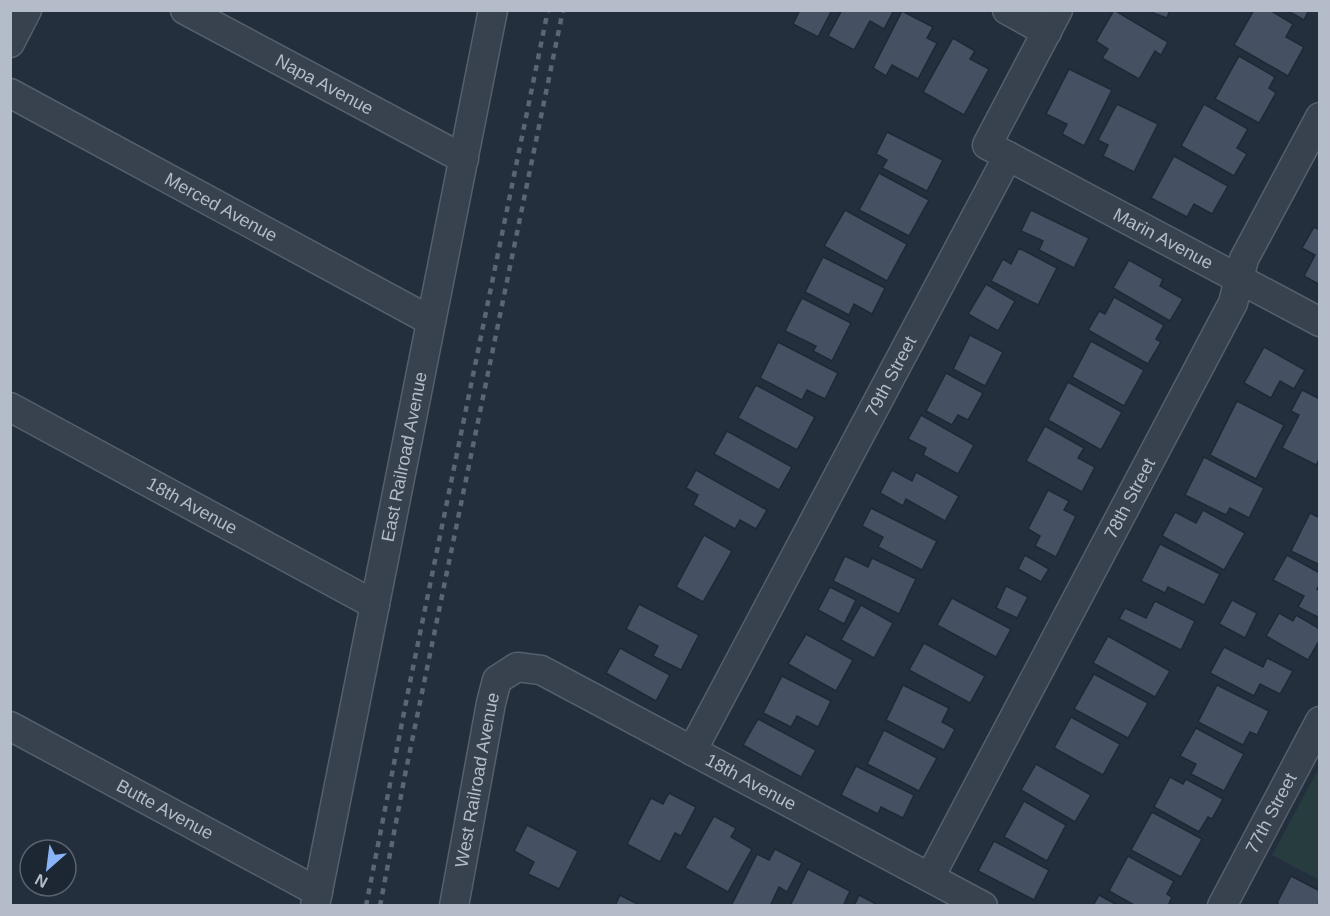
<svg xmlns="http://www.w3.org/2000/svg" width="1330" height="916" font-family="Arial,sans-serif">
  <style>
    .green { fill: #263c3f }
    .building { fill: #455162; stroke: #1f2835; stroke-width: 1.5 }
    .lines { fill: none; stroke-linecap: round; stroke-linejoin: round }
    .minor-casing { stroke: #565f6c; stroke-width: 31 }
    .minor { stroke: #38414e; stroke-width: 28 }
    .rail { stroke: #5a6575; stroke-width: 4.5; stroke-dasharray: 6 6; stroke-linecap: butt }
    .labels { text-anchor: middle; stroke-width: 6; stroke-linejoin: round; paint-order: stroke }
    .street-label { font-size: 18px; fill: #b4bcc9; stroke: #1d2633 }
  </style>
  <rect width="100%" height="100%" fill="#242f3e"/>
  <polygon class="green" points="1319,768 1319,880 1272,855"/>
  <g class="building">
    <polygon points="800,10 832,10 818,37 793,24"/>
    <polygon points="842,10 894,10 884,29 870,21 854,50 828,36"/>
    <polygon points="1114,10 1168,42 1161,55 1155,51 1139,79 1102,58 1108,49 1096,41"/>
    <polygon points="1145,10 1170,10 1167,18"/>
    <polygon points="1254,10 1270,10 1293,24 1286,37 1304,47 1288,76 1234,45"/>
    <polygon points="1286,10 1309,10 1304,20"/>
    <polygon points="902,11 933,27 927,38 937,43 918,79 892,65 886,76 873,68"/>
    <polygon points="953,38 975,51 970,59 989,69 964,115 923,92"/>
    <polygon points="1239,56 1275,77 1269,88 1276,93 1259,123 1215,99"/>
    <polygon points="1069,69 1112,90 1084,146 1062,134 1067,124 1046,114"/>
    <polygon points="1117,104 1158,124 1134,172 1103,156 1108,145 1098,140"/>
    <polygon points="1204,104 1248,129 1237,148 1247,154 1234,176 1181,146"/>
    <polygon points="887,132 943,160 927,191 882,168 887,160 876,154"/>
    <polygon points="1174,156 1228,186 1212,214 1194,204 1187,217 1151,198"/>
    <polygon points="879,173 929,200 909,236 859,210"/>
    <polygon points="845,210 907,244 887,281 824,246"/>
    <polygon points="1031,210 1089,238 1074,268 1039,250 1043,241 1021,231"/>
    <polygon points="1314,227 1320,230 1320,285 1304,276 1315,255 1302,248"/>
    <polygon points="1019,248 1057,268 1038,305 991,281 1003,259 1011,264"/>
    <polygon points="823,257 885,288 872,314 854,304 849,315 805,292"/>
    <polygon points="1129,260 1163,279 1160,286 1183,299 1170,321 1113,288"/>
    <polygon points="986,284 1015,301 998,331 968,314"/>
    <polygon points="1114,297 1164,325 1156,339 1161,342 1148,364 1088,330 1099,311 1105,314"/>
    <polygon points="802,298 851,323 832,361 813,351 816,346 785,331"/>
    <polygon points="970,335 1003,352 985,386 953,369"/>
    <polygon points="1091,341 1144,370 1124,406 1072,377"/>
    <polygon points="778,342 838,373 825,399 807,390 802,400 760,378"/>
    <polygon points="1264,347 1305,370 1294,389 1280,381 1271,398 1244,383"/>
    <polygon points="946,373 983,393 968,420 958,415 952,425 926,411"/>
    <polygon points="1068,382 1122,412 1101,450 1048,420"/>
    <polygon points="756,385 815,417 797,450 738,418"/>
    <polygon points="1302,390 1320,399 1320,458 1316,465 1282,448 1299,415 1291,411"/>
    <polygon points="1237,401 1284,425 1256,479 1210,455"/>
    <polygon points="921,415 974,445 958,474 923,455 926,448 908,439"/>
    <polygon points="1045,426 1084,448 1078,458 1095,467 1082,492 1026,461"/>
    <polygon points="727,431 792,467 779,490 714,454"/>
    <polygon points="1204,457 1264,488 1249,518 1230,508 1226,515 1185,495"/>
    <polygon points="696,470 767,510 756,529 740,520 735,529 693,505 698,495 686,488"/>
    <polygon points="892,470 912,481 916,472 959,496 945,521 906,499 903,506 880,493"/>
    <polygon points="1048,490 1069,501 1064,510 1076,516 1056,557 1035,546 1040,536 1028,529"/>
    <polygon points="871,508 937,541 922,570 878,547 883,537 862,526"/>
    <polygon points="1203,510 1245,533 1224,570 1162,536 1175,512 1196,523"/>
    <polygon points="1310,513 1320,518 1320,565 1291,551"/>
    <polygon points="704,535 732,551 703,602 676,587"/>
    <polygon points="1160,544 1220,574 1204,605 1168,587 1165,593 1141,581"/>
    <polygon points="1025,555 1049,569 1041,582 1018,569"/>
    <polygon points="1287,555 1320,573 1320,584 1317,589 1320,591 1320,618 1298,607 1304,596 1273,580"/>
    <polygon points="845,556 868,567 872,558 916,579 899,614 833,581"/>
    <polygon points="1006,586 1028,597 1017,618 996,608"/>
    <polygon points="830,587 856,600 844,624 818,610"/>
    <polygon points="952,598 1011,629 996,657 937,625"/>
    <polygon points="1232,600 1257,613 1245,638 1219,624"/>
    <polygon points="1155,601 1195,621 1181,650 1119,619 1125,608 1146,618"/>
    <polygon points="639,604 699,635 681,670 653,656 658,646 626,629"/>
    <polygon points="861,605 893,623 874,658 841,640"/>
    <polygon points="1279,613 1293,621 1296,615 1320,629 1320,639 1308,660 1266,636"/>
    <polygon points="806,634 853,660 836,691 788,664"/>
    <polygon points="1108,636 1170,671 1155,697 1093,663"/>
    <polygon points="924,643 985,676 970,703 909,670"/>
    <polygon points="1224,647 1263,667 1267,658 1293,671 1280,694 1260,684 1254,696 1210,673"/>
    <polygon points="620,648 670,675 656,701 606,673"/>
    <polygon points="1094,674 1148,703 1128,738 1074,709"/>
    <polygon points="782,676 831,701 818,727 797,716 791,727 763,713"/>
    <polygon points="903,685 949,708 942,722 955,729 944,750 886,720"/>
    <polygon points="1217,685 1269,711 1257,735 1250,732 1243,745 1198,722"/>
    <polygon points="1071,717 1120,744 1103,775 1054,748"/>
    <polygon points="758,719 816,750 801,777 743,745"/>
    <polygon points="1196,728 1244,754 1224,791 1191,774 1196,764 1180,756"/>
    <polygon points="884,730 937,758 919,791 867,764"/>
    <polygon points="1036,764 1091,795 1075,822 1021,790"/>
    <polygon points="856,766 914,795 903,818 881,807 878,814 841,795"/>
    <polygon points="1170,777 1183,784 1186,779 1223,799 1212,819 1208,817 1199,832 1154,807"/>
    <polygon points="669,793 696,807 681,836 675,833 660,862 627,844 651,798 663,804"/>
    <polygon points="1024,801 1066,825 1047,861 1004,837"/>
    <polygon points="1152,812 1202,839 1181,877 1131,850"/>
    <polygon points="714,816 736,828 731,837 752,849 728,892 685,868"/>
    <polygon points="527,825 578,851 559,889 528,874 534,862 514,851"/>
    <polygon points="994,841 1049,870 1034,900 978,871"/>
    <polygon points="775,849 802,863 787,892 779,887 770,906 731,906 757,854 769,860"/>
    <polygon points="1128,856 1174,881 1167,894 1172,897 1168,906 1136,906 1109,891"/>
    <polygon points="808,869 850,891 843,906 790,906"/>
    <polygon points="1291,876 1320,891 1318,906 1281,906 1277,903"/>
    <polygon points="620,895 641,906 615,906"/>
    <polygon points="859,895 880,906 854,906"/>
    <polygon points="1099,895 1119,906 1093,906"/>
  </g>
  <g class="lines">
    <g class="minor-casing">
      <g id="minor">
        <path id="s1" d="M185,10L464,159"/>
        <polyline points="1007,10 1047,32"/>
        <path id="s2" d="M1058,10L987,145L1320,322"/>
        <polyline points="10,43 27,10"/>
        <path id="s3" d="M10,93L431,321"/>
        <path id="s4" d="M10,407L375,605"/>
        <path id="s5" d="M10,726L318,892"/>
        <path id="s6" d="M692,751L1008,156"/>
        <path id="s7" d="M930,877L1233,303L1244,259L1320,117"/>
        <path id="s8" d="M315,906L493,10"/>
        <path id="s9" d="M454,906L491,703L497,680L517,667L541,670L983,906"/>
        <path id="s10" d="M1222,906L1320,721"/>
      </g>
    </g>
    <use href="#minor" class="minor"/>
    <g class="rail">
      <polyline points="366,906 409,687 548,10"/>
      <polyline points="380,906 405,775 563,10"/>
    </g>
  </g>
  <g class="labels">
    <g class="street-label">
      <text dy="6" stroke="none"><textPath href="#s1" startOffset="158">Napa Avenue</textPath></text>
      <text dy="6" stroke="none"><textPath href="#s3" startOffset="240">Merced Avenue</textPath></text>
      <text dy="6" stroke="none"><textPath href="#s2" startOffset="352">Marin Avenue</textPath></text>
      <text dy="6" stroke="none"><textPath href="#s6" startOffset="424">79th Street</textPath></text>
      <text dy="6" stroke="none"><textPath href="#s8" startOffset="458">East Railroad Avenue</textPath></text>
      <text dy="6" stroke="none"><textPath href="#s7" startOffset="428">78th Street</textPath></text>
      <text dy="6" stroke="none"><textPath href="#s4" startOffset="207">18th Avenue</textPath></text>
      <text dy="6" stroke="none"><textPath href="#s9" startOffset="128">West Railroad Avenue</textPath></text>
      <text dy="6" stroke="none"><textPath href="#s9" startOffset="516">18th Avenue</textPath></text>
      <text dy="6" stroke="none"><textPath href="#s5" startOffset="176">Butte Avenue</textPath></text>
      <text dy="6" stroke="none"><textPath href="#s10" startOffset="105">77th Street</textPath></text>
    </g>
  </g>
  <rect width="1330" height="916" fill="none" stroke="#b4bcc9" stroke-width="24"/>
  <g transform="translate(48 868) rotate(208)"><circle r="28" fill="#1d2633" stroke="#59626f" stroke-width="1.5"/>
  <path d="M0-4.5L10 22L0 15L-10 22Z" fill="#8ab4f8"/>
  <text y="-9" font-size="16" font-weight="bold" text-anchor="middle" fill="#b4bcc9">N</text>
  </g>
</svg>
